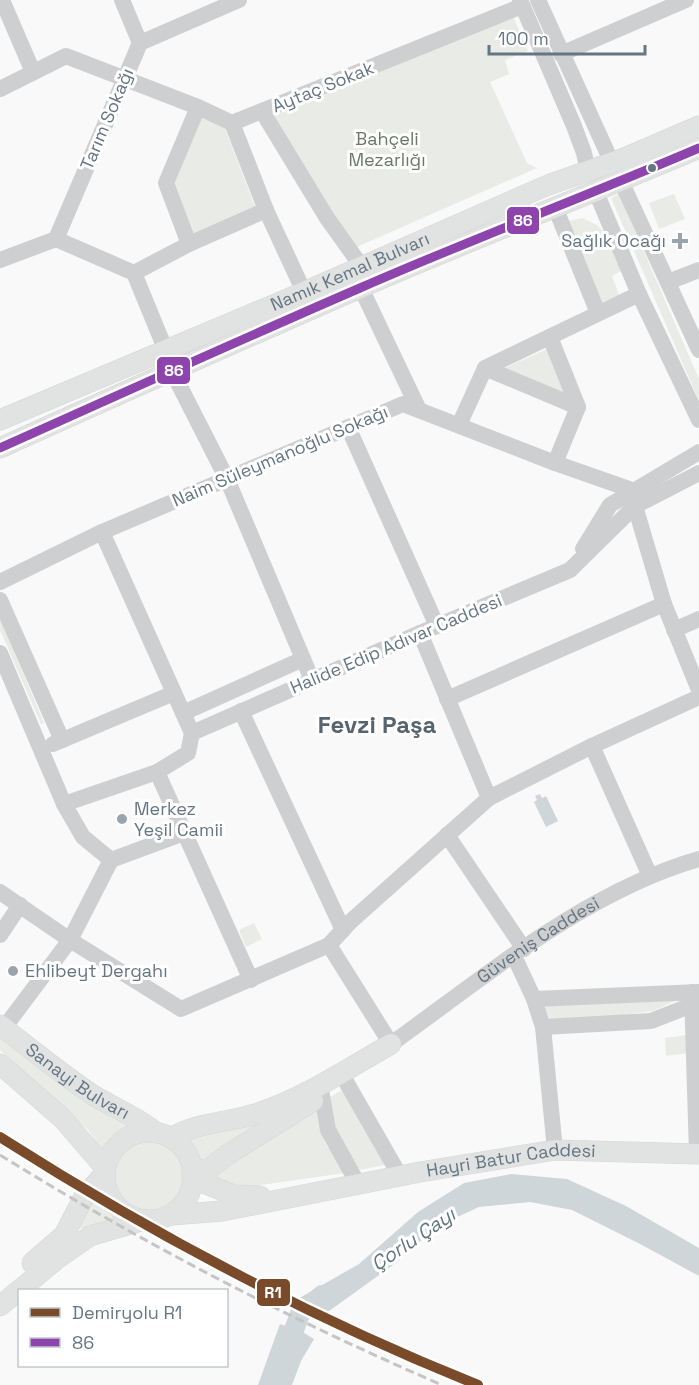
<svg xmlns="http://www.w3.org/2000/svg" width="699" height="1385" font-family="'Space Grotesk',sans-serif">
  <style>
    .green { fill: #e8ebe6 }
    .water { fill: #ced6d9 }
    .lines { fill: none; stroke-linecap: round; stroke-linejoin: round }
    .river { stroke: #ced6d9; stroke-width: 20 }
    .major-casing { stroke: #d5d6d7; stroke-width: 21 }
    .minor { stroke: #cecfd0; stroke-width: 16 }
    .major { stroke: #e1e2e2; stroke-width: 20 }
    .rail { stroke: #c3c5c6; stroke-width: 3; stroke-dasharray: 9 4.5; stroke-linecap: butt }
    .bus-1-casing { stroke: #fff; stroke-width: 14 }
    .bus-1 { stroke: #8e44ad; stroke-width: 9 }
    .rail-1-casing { stroke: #fff; stroke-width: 15 }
    .rail-1 { stroke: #7a4b2a; stroke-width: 10 }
    .bus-dot { fill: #657683; stroke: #fff; stroke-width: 2 }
    .poi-dot { fill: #99a4ac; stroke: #fff; stroke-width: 2 }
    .labels { text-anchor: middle; stroke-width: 6; stroke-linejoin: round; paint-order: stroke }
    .street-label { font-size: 18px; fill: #657683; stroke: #fff }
    .park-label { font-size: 18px; fill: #687a64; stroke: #fff }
    .poi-label { font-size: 18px; fill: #657683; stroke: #fff; text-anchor: start }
    .water-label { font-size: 20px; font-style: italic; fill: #60757c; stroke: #fff }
    .district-label { font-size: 24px; font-weight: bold; fill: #57646e; stroke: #fff }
    .line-badge { stroke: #fff; stroke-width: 2 }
    .badge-label { font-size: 16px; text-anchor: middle; font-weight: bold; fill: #fff }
  </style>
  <rect width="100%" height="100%" fill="#f9f9f9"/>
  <g class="green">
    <polygon points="512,14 528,51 505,60 509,74 490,82 527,163 537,168 352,249 273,114"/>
    <polygon points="196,111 222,121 256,209 192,236 171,184"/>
    <polygon points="619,194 699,379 699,401 611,198"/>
    <polygon points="674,194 685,219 659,229 649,203"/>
    <polygon points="582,218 597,225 603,231 621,271 612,276 619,295 600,303 569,221"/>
    <polygon points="547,349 571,400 500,370"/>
    <polygon points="0,619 44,723 41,724 0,630"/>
    <polygon points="254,923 262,939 246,947 239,930"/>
    <polygon points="681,998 653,1011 615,1016 550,1019 545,1009 546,1005"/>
    <polygon points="0,1033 131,1126 111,1136 102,1151 89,1131 0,1050"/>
    <polygon points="687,1035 688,1053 666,1056 665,1038"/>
    <polygon points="344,1089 389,1164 360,1170 334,1132 330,1097"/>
    <polygon points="317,1106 324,1141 345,1173 239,1188 214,1179 214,1174"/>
    <polygon points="265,1122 201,1166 190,1143 182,1134"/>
    <circle cx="149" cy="1176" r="35"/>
    <polygon points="97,1189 106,1209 120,1222 77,1229"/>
  </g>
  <g class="water">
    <polygon points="540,794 542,798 546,796 558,821 546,827 534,802 537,800 535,796"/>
    <polygon points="511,1174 567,1179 626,1206 699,1248 699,1276 642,1245 572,1210 530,1202 479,1207 438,1226 393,1265 318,1319 305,1314 296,1304 296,1300 359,1264 418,1212 464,1183"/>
    <polygon points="280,1324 301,1331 314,1339 301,1361 292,1385 258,1385"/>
  </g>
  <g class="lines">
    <polyline class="river" points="269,1385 286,1351 300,1314 322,1295"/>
    <g class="major-casing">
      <g id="major">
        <path id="s2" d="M0,420L304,292L548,185L622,159L699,126"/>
        <path d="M0,448C120,394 240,340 360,288C472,239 587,196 699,148"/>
        <path id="s3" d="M0,1025C31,1049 61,1074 93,1095C114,1108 138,1117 157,1133"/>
        <polyline points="0,1064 63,1119 105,1168"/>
        <circle cx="149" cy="1176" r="44"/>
        <path d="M171,1138C196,1122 227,1123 255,1114C303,1099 347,1069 391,1044"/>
        <polyline points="192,1173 210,1168 227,1155 313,1101"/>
        <polyline points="192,1178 233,1195 260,1196"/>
        <path id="s4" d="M171,1215L222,1211L420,1172L555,1150L699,1154"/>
        <polyline points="32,1263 64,1235 84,1197 105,1173"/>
        <polyline points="0,1306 57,1259 90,1236 144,1220"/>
      </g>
    </g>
    <g class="minor">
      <polyline points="2,0 33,72"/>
      <polyline points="122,0 140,43"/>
      <polyline points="520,0 574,126 584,153 588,171"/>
      <polyline points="538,0 612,163"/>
      <polyline points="561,54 686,0"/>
      <polyline points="0,89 66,56 198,107 232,123 522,6"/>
      <polyline points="262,111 327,218 362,267"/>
      <polyline points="232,123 266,210 304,292"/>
      <polyline points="621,181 699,350"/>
      <polyline points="596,192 639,294 699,420"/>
      <polyline points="555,207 598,313"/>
      <polyline points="56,239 134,273 166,351"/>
      <polyline points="189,244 166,183 198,107"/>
      <polyline points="0,260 56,239 140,43 239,0"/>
      <polyline points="134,273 189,244 266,210"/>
      <polyline points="668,282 699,270"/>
      <polyline points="361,288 419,410"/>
      <polyline points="550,337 578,407"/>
      <polyline points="485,368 639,294"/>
      <polyline points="172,371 227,479 312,680"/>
      <polyline points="459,425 485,368 578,407 555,463"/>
      <polyline points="348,427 437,626"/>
      <polyline points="102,532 192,733"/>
      <polyline points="583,549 610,505 699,452"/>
      <polyline points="0,582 102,532 403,404 555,463 632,490 635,506 664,604 699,690"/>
      <polyline points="0,600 62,740"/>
      <polyline points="674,630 699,619"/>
      <polyline points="420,633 489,798"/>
      <polyline points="0,653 64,804 83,837 111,860 70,940 4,1028"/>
      <polyline points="447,699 664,604"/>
      <polyline points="241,711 343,930"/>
      <polyline points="183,713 303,659"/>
      <polyline points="53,744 174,693"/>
      <polyline points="592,746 650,876"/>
      <polyline points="157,772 251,980"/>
      <polyline points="64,804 157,772 188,753 192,733 420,633 570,570 635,506 699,473"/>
      <polyline points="447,835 524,949"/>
      <polyline points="111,860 184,833"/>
      <polyline points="0,892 70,940 181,1009 329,945 350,922 489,798 592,746 699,697"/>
      <polyline points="0,935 20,905"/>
      <path id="s1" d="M329,945L391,1044C486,976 585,892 699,859"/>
      <polyline points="514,956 534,999 543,1027 555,1150"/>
      <polyline points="692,992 697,1154"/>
      <polyline points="534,999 699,992"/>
      <polyline points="543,1027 651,1021 692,1005"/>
      <polyline points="345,1080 400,1176"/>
      <polyline points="322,1095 328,1130 358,1184"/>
    </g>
    <use href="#major" class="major"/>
    <g class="rail">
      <path d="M0,1137C152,1234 311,1318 478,1385"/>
      <path d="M0,1155C144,1244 287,1318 442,1385"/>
    </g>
    <g class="bus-1-casing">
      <path id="bus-1" d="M0,448C120,394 240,340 360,288C472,239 587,196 699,148"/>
    </g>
    <use href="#bus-1" class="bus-1"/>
    <g class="rail-1-casing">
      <path id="rail-1" d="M0,1137C152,1234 311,1318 478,1385"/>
    </g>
    <use href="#rail-1" class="rail-1"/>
  </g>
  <circle class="bus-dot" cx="652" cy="168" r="5"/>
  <g class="poi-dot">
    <path d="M677 232h6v6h6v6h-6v6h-6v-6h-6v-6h6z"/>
    <circle cx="122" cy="819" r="6"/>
    <circle cx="13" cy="971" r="6"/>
  </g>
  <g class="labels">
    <g class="street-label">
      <text transform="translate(323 87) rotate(-22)" y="6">Aytaç Sokak</text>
      <text transform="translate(107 119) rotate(-67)" y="6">Tarım Sokağı</text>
      <text dy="6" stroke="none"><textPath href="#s2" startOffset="380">Namık Kemal Bulvarı</textPath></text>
      <text transform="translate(280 456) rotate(-23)" y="6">Naim Süleymanoğlu Sokağı</text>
      <text transform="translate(396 644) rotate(-23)" y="6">Halide Edip Adıvar Caddesi</text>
      <text dy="6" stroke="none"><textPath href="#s1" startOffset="297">Güveniş Caddesi</textPath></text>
      <text dy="6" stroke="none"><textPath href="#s3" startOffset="96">Sanayi Bulvarı</textPath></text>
      <text dy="6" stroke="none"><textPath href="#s4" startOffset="345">Hayri Batur Caddesi</textPath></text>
    </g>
    <g class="park-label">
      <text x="387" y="145">Bahçeli<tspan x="387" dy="21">Mezarlığı</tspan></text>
    </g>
    <g class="poi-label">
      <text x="666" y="247" text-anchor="end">Sağlık Ocağı</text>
      <text x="134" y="815">Merkez<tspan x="134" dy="21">Yeşil Camii</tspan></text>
      <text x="25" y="977">Ehlibeyt Dergahı</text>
    </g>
    <g class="water-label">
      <text transform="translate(413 1239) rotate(-34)" y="7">Çorlu Çayı</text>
    </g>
    <g class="district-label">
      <text x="377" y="733">Fevzi Paşa</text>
    </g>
  </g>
  <g class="line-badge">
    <rect x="506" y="206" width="34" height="29" rx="6" fill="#8e44ad"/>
    <rect x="156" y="356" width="35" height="29" rx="6" fill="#8e44ad"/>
    <rect x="256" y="1278" width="35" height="29" rx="6" fill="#7a4b2a"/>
  </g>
  <g class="badge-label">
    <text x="523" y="226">86</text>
    <text x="174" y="376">86</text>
    <text x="273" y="1298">R1</text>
  </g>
  <rect x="18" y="1289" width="210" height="78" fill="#ffffff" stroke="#c1c8cd" stroke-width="1.5"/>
  <rect x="30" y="1308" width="30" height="9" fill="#7a4b2a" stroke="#c1c8cd" stroke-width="1.5"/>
  <text x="72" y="1319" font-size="18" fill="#657683">Demiryolu R1</text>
  <rect x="30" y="1338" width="30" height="9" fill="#8e44ad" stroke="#c1c8cd" stroke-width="1.5"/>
  <text x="72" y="1349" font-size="18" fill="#657683">86</text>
  <path d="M489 45v9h156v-9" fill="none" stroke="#657683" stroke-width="3"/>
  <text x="498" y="45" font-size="18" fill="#657683" stroke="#ffffff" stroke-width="4.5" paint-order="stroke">100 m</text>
</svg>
